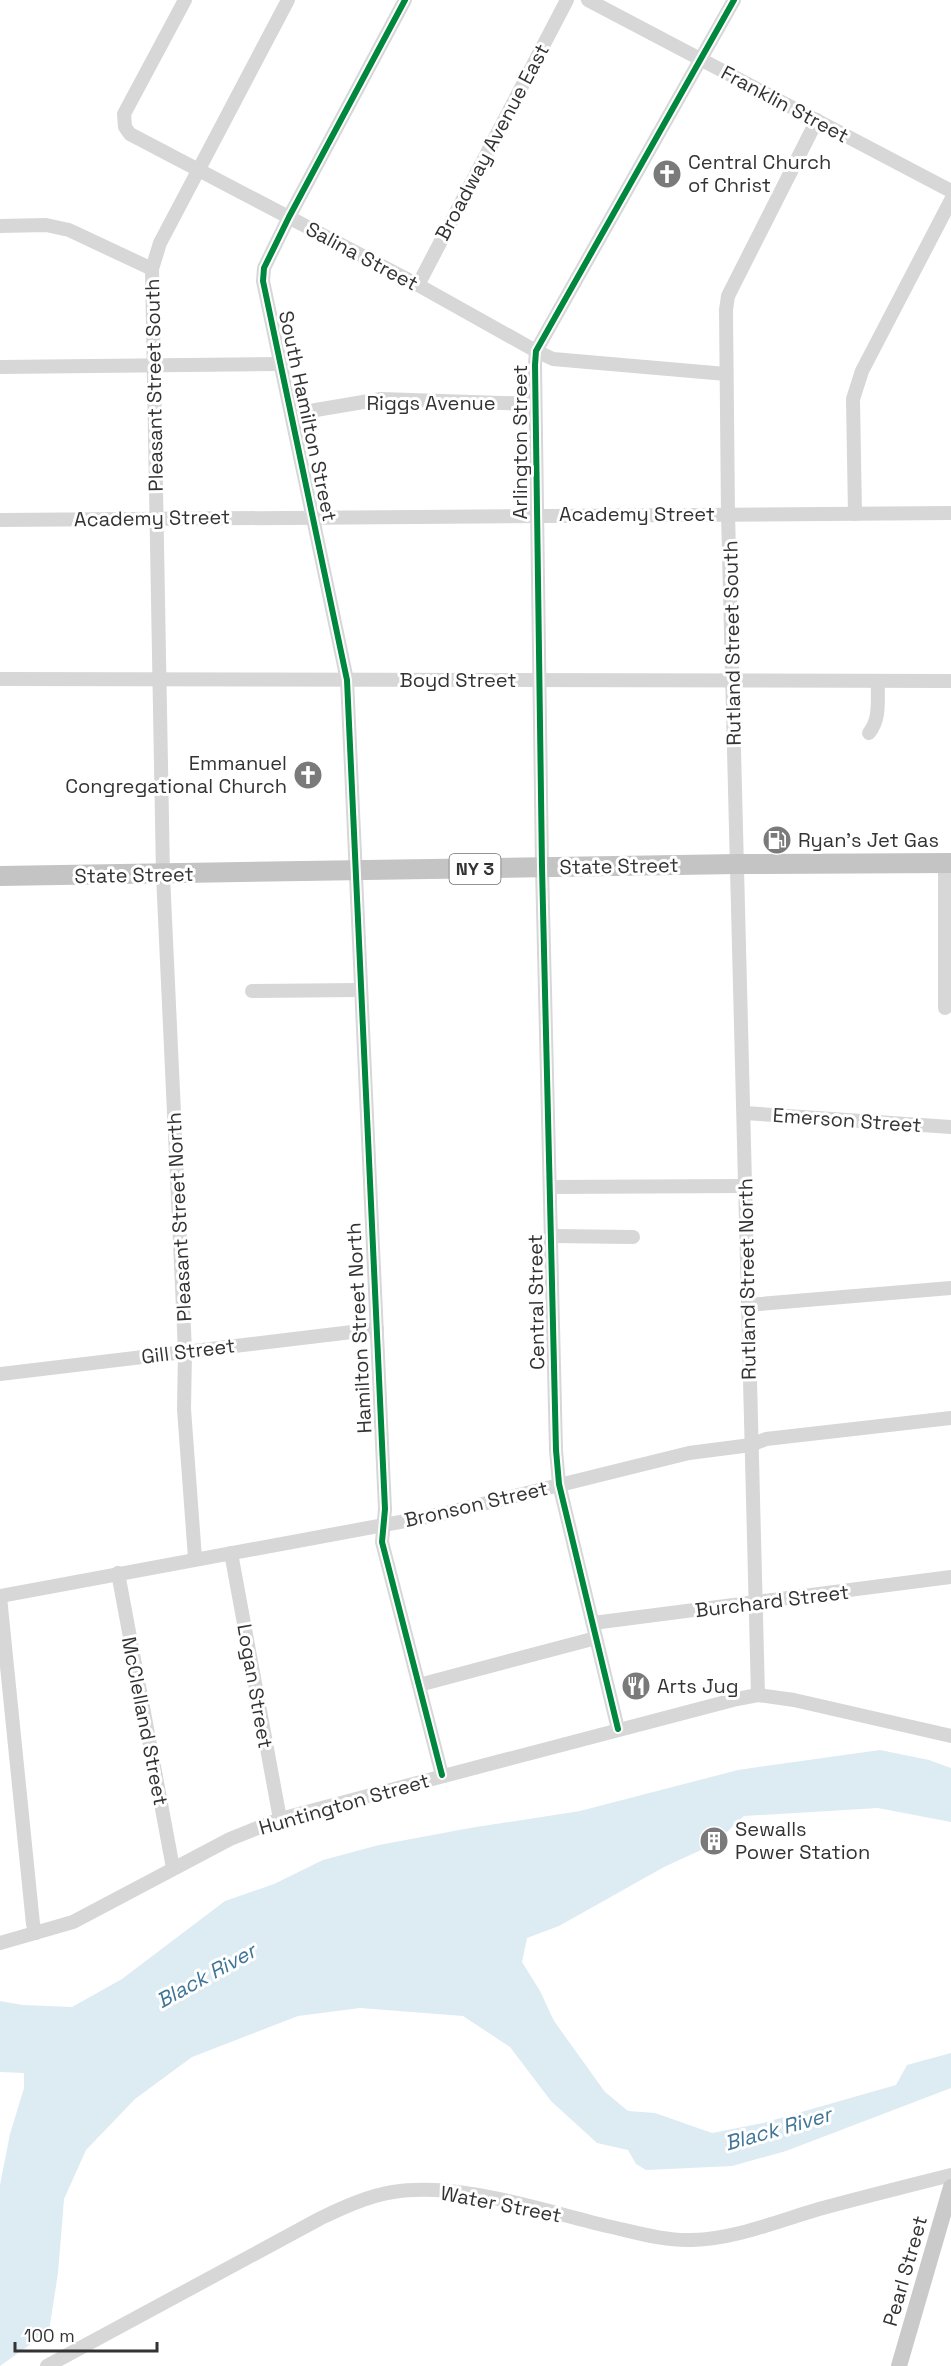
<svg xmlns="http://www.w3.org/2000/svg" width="951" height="2366" font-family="'Space Grotesk',sans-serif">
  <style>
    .water { fill: #ddebf3 }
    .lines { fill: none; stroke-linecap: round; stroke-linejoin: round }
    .minor { stroke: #d7d7d7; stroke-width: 14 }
    .major { stroke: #cacaca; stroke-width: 16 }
    .highway { stroke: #c4c4c4; stroke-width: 20 }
    .cycleway-casing { stroke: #fff; stroke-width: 10 }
    .cycleway { stroke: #00873e; stroke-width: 6 }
    .labels { text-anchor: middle; stroke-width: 6; stroke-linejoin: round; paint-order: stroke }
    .shield { fill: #fff; stroke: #707070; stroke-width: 1.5 }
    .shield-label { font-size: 18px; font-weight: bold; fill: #333 }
    .street-label { font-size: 20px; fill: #333; stroke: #fff }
    .poi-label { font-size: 20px; fill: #333; stroke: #fff; text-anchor: start }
    .water-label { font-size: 21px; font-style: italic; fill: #3f7597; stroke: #fff }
  </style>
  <rect width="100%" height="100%" fill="#fff"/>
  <polygon class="water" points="880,1750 929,1760 951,1768 951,1822 878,1808 744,1816 714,1844 664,1867 559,1926 527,1938 522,1962 540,1991 554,2021 605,2092 628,2111 655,2113 712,2133 763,2123 896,2085 907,2065 951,2053 951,2088 786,2151 732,2166 646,2170 636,2164 628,2150 597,2143 551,2101 510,2047 463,2016 360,2008 298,2016 192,2057 135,2099 86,2150 64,2199 58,2273 49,2331 0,2366 0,2185 10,2134 24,2088 24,2073 0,2072 0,2001 23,2005 72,2007 122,1979 225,1901 274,1884 323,1860 379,1845 470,1828 580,1811 738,1770"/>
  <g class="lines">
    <g class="minor">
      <polyline points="185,0 124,114 125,127 130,134 418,285 536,351 553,359 726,374"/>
      <polyline points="405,0 289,217 264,268 263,281 347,680 385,1509 382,1542 442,1775"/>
      <polyline points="588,0 951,191"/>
      <polyline points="0,226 46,225 69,230 152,269"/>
      <polyline points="418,285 567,0"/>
      <polyline points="0,367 280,364"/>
      <polyline points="292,414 381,399 535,404"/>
      <polyline points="855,514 853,399 862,371 951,200"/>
      <polyline points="0,520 951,513"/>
      <polyline points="0,679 951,681"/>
      <path d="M869,733C881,718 877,700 878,681"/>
      <polyline points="945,863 945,1008"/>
      <polyline points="252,991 359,990"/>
      <polyline points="744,1113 951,1127"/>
      <polyline points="550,1187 745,1186"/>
      <polyline points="551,1236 633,1237"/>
      <polyline points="748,1305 951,1288"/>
      <polyline points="0,1374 377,1329"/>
      <polyline points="231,1553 280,1819"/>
      <polyline points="195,1558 184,1409 185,1351 163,875 152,269 160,243 288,0"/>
      <polyline points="118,1573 173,1868"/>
      <polyline points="0,1596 438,1515 689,1453 751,1445 766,1439 951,1418"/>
      <polyline points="0,1597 33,1924 36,1933"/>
      <polyline points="593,1623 951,1577"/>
      <polyline points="419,1685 596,1638"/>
      <polyline points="758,1695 728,514 726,310 728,296 817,120"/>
      <polyline points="618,1729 559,1484 556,1450 542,867 535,365 536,351 734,0"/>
      <polyline points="0,1943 73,1922 230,1839 280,1819 737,1699 758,1695 794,1700 951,1736"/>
      <path d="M47,2366L321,2218C344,2207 368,2196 393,2192C457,2181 544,2211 607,2226C635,2232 663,2241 692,2240C735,2239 778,2221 819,2209C863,2197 907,2186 951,2175"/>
    </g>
    <polyline class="major" points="899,2366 951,2187"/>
    <polyline class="highway" points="0,876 738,864 951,863"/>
    <g class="cycleway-casing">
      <g id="cycleway">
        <polyline points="405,0 289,217 264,268 263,281 347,680 385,1509 382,1542 442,1775"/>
        <polyline points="618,1729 559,1484 556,1450 542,867 535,365 536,351 734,0"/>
      </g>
    </g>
    <use href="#cycleway" class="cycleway"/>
  </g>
  <defs>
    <g id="church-disc" transform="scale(1.5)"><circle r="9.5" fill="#7a7a7a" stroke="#fff"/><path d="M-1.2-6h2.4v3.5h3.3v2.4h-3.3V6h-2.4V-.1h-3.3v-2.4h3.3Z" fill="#fff"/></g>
    <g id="fuel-disc" transform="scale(1.5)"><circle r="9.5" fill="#7a7a7a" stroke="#fff"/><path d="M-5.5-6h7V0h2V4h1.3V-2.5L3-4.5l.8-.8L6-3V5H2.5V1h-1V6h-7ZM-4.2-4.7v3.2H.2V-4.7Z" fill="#fff"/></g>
    <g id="restaurant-disc" transform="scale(1.5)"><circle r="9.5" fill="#7a7a7a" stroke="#fff"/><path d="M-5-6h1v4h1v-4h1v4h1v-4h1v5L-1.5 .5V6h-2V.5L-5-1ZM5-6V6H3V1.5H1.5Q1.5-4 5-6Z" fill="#fff"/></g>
    <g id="building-disc" transform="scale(1.5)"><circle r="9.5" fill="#7a7a7a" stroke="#fff"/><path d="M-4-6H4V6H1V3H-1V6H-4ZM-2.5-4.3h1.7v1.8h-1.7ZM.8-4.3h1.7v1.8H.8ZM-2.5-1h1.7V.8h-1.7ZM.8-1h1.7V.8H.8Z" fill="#fff"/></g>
  </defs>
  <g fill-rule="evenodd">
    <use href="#church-disc" x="667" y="174"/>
    <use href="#church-disc" x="308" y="775"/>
    <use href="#fuel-disc" x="777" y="840"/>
    <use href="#restaurant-disc" x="636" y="1686"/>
    <use href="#building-disc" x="714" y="1841"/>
  </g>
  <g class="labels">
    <rect class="shield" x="449.5" y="854" width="51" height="30" rx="4.5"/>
    <g class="shield-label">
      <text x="475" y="875">NY 3</text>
    </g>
    <g class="street-label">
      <text transform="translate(785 104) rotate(28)" y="7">Franklin Street</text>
      <text transform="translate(492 142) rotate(-62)" y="7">Broadway Avenue East</text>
      <text transform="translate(362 256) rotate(28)" y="7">Salina Street</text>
      <text transform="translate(154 385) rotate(-91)" y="7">Pleasant Street South</text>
      <text x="431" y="410">Riggs Avenue</text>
      <text transform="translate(308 416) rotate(78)" y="7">South Hamilton Street</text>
      <text transform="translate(520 442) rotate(-90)" y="7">Arlington Street</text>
      <text x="637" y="521">Academy Street</text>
      <text transform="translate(152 518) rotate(-1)" y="7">Academy Street</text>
      <text transform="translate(732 643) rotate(-91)" y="7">Rutland Street South</text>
      <text x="458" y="687">Boyd Street</text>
      <text transform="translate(619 866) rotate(-1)" y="7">State Street</text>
      <text transform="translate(134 875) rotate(-1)" y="7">State Street</text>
      <text transform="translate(847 1120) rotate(4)" y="7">Emerson Street</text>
      <text transform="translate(179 1217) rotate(-93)" y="7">Pleasant Street North</text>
      <text transform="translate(747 1279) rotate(-91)" y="7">Rutland Street North</text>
      <text transform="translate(536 1302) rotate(-91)" y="7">Central Street</text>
      <text transform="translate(359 1328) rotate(-93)" y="7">Hamilton Street North</text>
      <text transform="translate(188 1351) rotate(-7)" y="7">Gill Street</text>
      <text transform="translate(476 1504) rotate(-13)" y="7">Bronson Street</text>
      <text transform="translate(772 1601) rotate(-7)" y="7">Burchard Street</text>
      <text transform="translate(255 1686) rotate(80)" y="7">Logan Street</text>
      <text transform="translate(145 1721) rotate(79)" y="7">McClelland Street</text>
      <text transform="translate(344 1804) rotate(-16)" y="7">Huntington Street</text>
      <text transform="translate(501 2204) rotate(11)" y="7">Water Street</text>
      <text transform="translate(905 2271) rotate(-74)" y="7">Pearl Street</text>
    </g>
    <g class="poi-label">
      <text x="688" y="169">Central Church<tspan x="688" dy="23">of Christ</tspan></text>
      <text x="287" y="770" text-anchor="end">Emmanuel<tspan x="287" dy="23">Congregational Church</tspan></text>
      <text x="798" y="847">Ryan's Jet Gas</text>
      <text x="657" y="1693">Arts Jug</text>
      <text x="735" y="1836">Sewalls<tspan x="735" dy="23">Power Station</tspan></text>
    </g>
    <g class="water-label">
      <text transform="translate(206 1976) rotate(-29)" y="7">Black River</text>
      <text transform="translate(778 2129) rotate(-16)" y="7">Black River</text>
    </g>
  </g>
  <path d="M15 2342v9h142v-9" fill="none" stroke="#333333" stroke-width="3"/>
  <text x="24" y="2342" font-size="18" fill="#333333" stroke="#ffffff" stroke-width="4.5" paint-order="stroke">100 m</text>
</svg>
